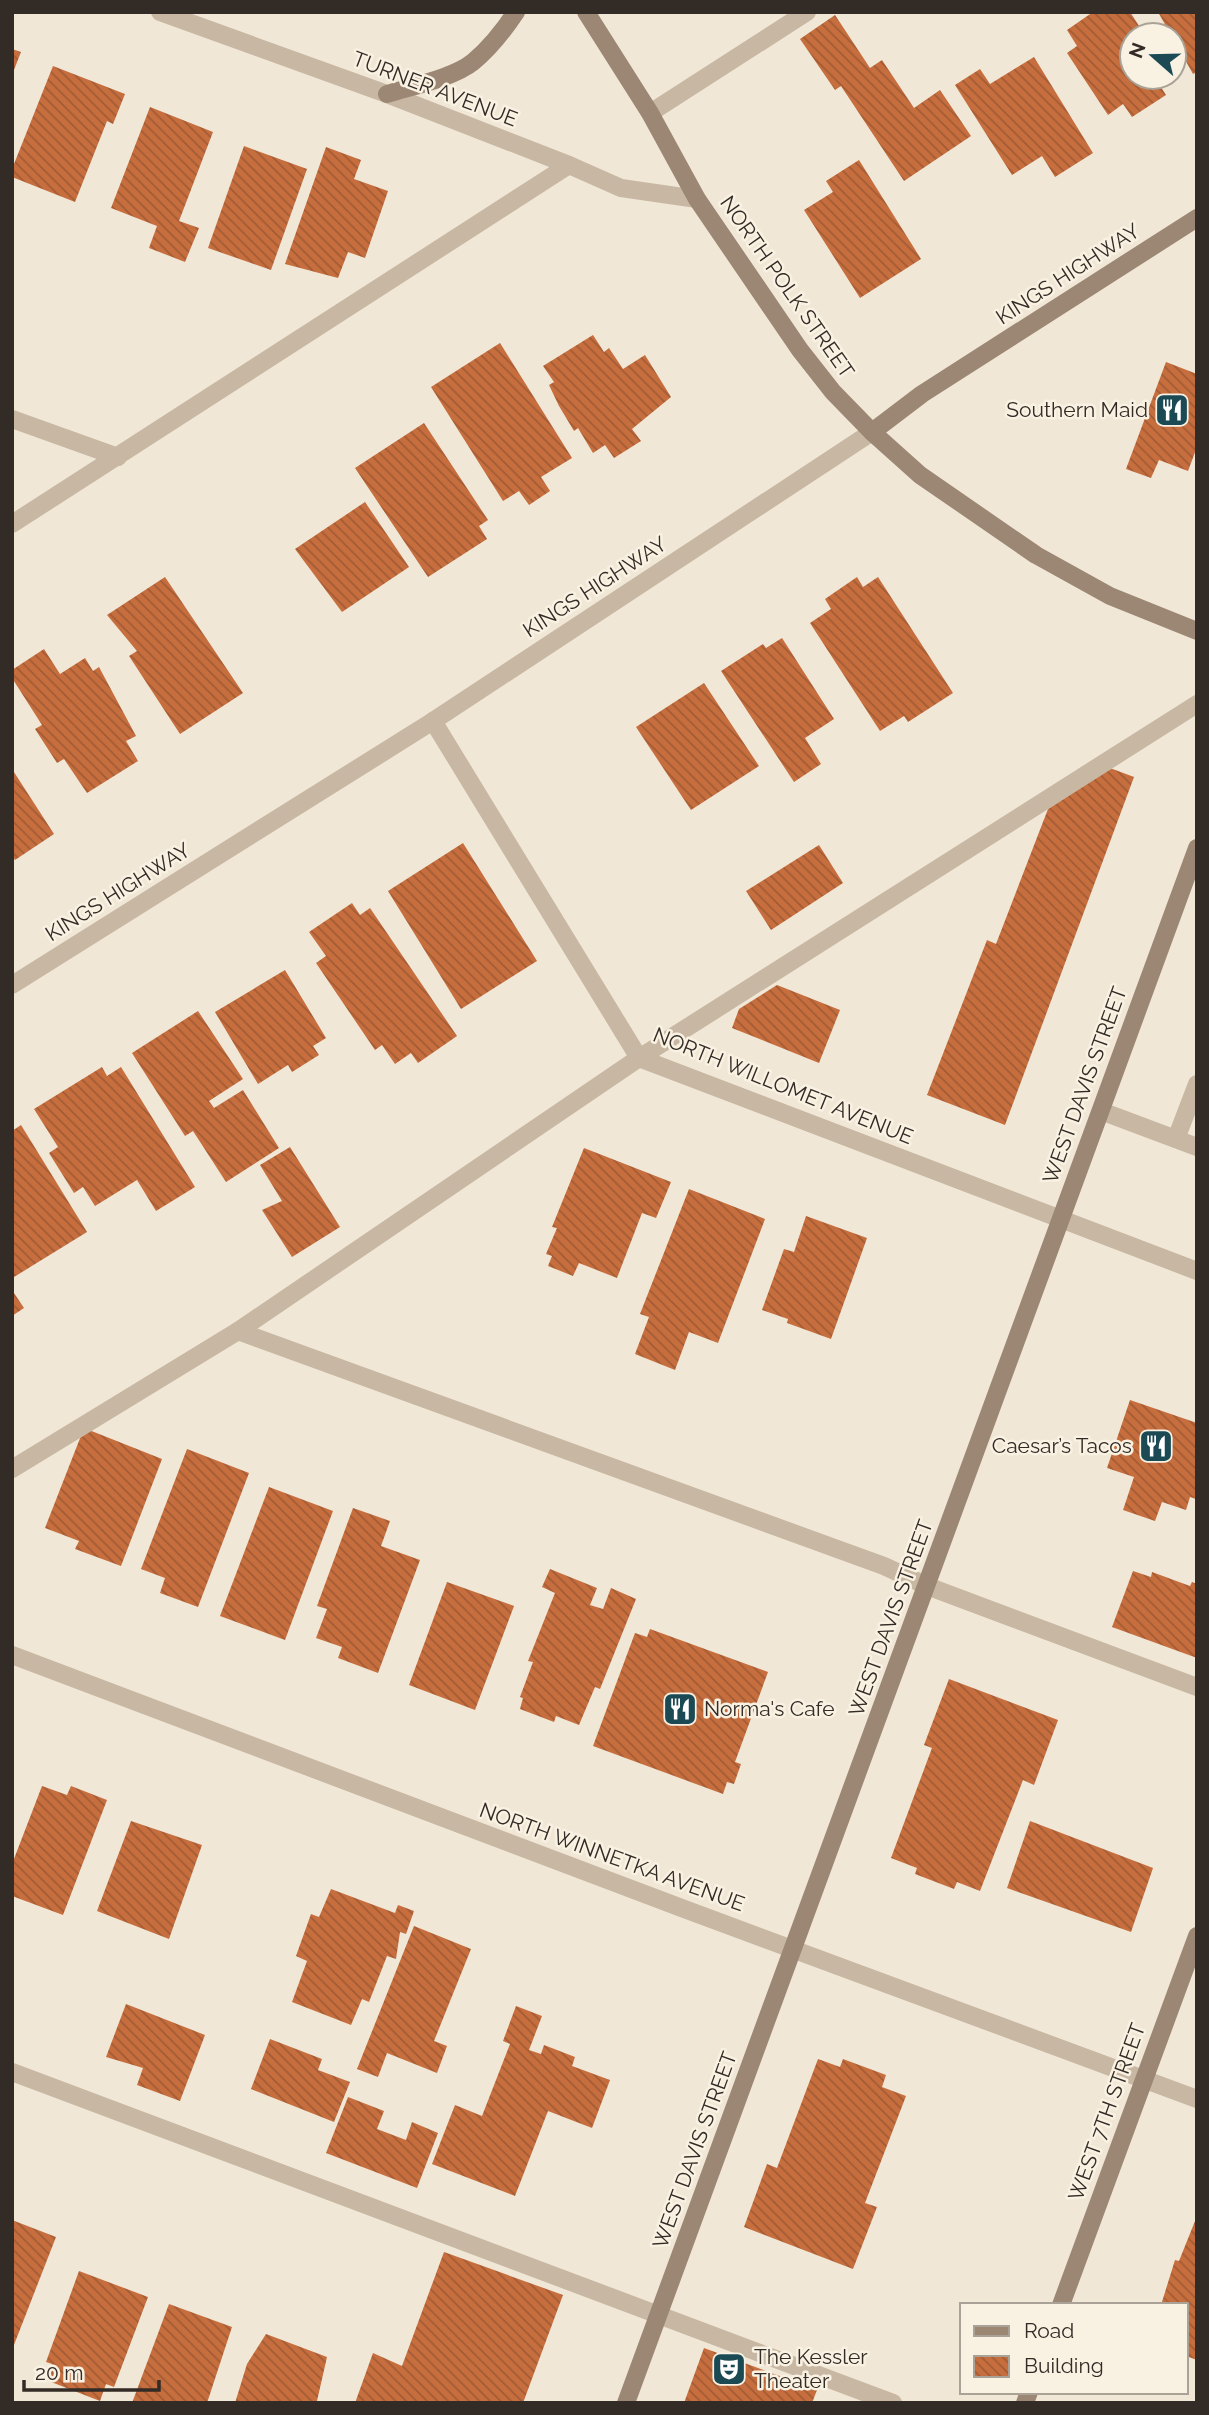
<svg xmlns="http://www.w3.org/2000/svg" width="1209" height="2415" font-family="Raleway,sans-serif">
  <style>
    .building { fill: url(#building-back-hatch) }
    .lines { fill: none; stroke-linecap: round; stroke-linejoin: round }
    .lane { stroke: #c8b8a3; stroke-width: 18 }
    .street { stroke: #c8b8a3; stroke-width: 18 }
    .secondary { stroke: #9c8774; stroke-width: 18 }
    .labels { text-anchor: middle; stroke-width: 5; stroke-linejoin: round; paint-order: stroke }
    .street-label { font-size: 21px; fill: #332b25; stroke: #f9f1e2 }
    .poi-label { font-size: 21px; fill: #332b25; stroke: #f9f1e2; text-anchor: end }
  </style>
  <defs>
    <pattern id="building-back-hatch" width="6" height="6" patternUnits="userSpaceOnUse" patternTransform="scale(1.75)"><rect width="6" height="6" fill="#c76e3e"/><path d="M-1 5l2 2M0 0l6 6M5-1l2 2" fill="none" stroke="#a25b34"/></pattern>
  </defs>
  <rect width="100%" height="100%" fill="#f1e7d6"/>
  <g class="building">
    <polygon points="1093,12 1130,12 1145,35 1132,35 1132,77 1159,77 1156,79 1166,95 1132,117 1123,104 1108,115 1067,53 1077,46 1067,30"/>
    <polygon points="1158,12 1197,12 1197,72 1193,74 1174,40 1174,35 1171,35"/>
    <polygon points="835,15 870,68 882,60 914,108 940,90 971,136 904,181 841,86 835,90 800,39"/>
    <polygon points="12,49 21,52 12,75"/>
    <polygon points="1034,57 1093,153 1055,177 1042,156 1012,175 955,85 980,69 990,84"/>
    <polygon points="53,66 125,94 113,124 107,121 75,202 12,177 12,169"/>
    <polygon points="150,107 213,132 179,221 199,228 185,262 149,248 157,226 111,208"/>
    <polygon points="244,146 307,169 271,270 208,248"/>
    <polygon points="326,147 361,160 354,179 388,191 365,258 348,252 338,278 285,264"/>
    <polygon points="859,160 921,259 860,298 804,210 833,192 826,181"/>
    <polygon points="593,335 604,352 609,348 623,369 645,355 671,397 632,429 641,441 614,458 605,445 593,453 578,428 574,431 559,406 549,385 554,382 543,366"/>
    <polygon points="500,343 572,458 541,477 550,491 529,505 519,491 503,501 431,387"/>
    <polygon points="1166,362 1197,374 1197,447 1188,471 1159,460 1151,478 1126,469"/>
    <polygon points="424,423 488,520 479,526 487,539 428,577 355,468"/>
    <polygon points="365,502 409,567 342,612 295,549"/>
    <polygon points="165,577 243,693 180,734 129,656 137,651 107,615"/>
    <polygon points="857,577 863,587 878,577 953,693 908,722 904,716 880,731 810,623 831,609 825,599"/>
    <polygon points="782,638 834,719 805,738 821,764 794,782 721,671 763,644 766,648"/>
    <polygon points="44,649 60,674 85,658 93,671 99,667 136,736 126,741 138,761 87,793 64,759 57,763 35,729 42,725 12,678 12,670"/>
    <polygon points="704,683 759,766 691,810 636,727"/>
    <polygon points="1110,768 1134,777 1005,1125 927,1095 987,940 996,944 1048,809"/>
    <polygon points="12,769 54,834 15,860 12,856"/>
    <polygon points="463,843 537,961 461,1009 388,891"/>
    <polygon points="819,845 843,883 771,930 746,891"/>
    <polygon points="352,903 360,915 370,908 457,1036 418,1063 411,1053 395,1064 382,1045 375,1050 316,963 326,956 309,932"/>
    <polygon points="285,970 326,1038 313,1046 319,1055 292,1072 288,1065 258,1084 215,1012"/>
    <polygon points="777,985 840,1010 819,1063 732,1028 739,1009"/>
    <polygon points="198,1011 243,1079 209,1101 214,1108 243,1090 279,1148 226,1182 193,1131 185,1136 132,1053"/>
    <polygon points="102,1067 107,1076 121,1067 195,1187 156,1211 137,1180 95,1206 83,1187 74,1193 49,1153 58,1147 34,1109"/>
    <polygon points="21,1125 87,1232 14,1277 12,1274 12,1131"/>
    <polygon points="290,1147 340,1227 292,1257 262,1210 282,1201 260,1165"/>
    <polygon points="584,1148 671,1182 656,1218 642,1213 617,1278 579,1263 573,1276 548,1266 552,1256 546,1254 557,1228 552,1227"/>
    <polygon points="689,1189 765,1219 718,1343 689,1332 675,1370 635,1354 649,1317 640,1314"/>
    <polygon points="806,1216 867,1238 831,1339 787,1323 788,1319 762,1310 784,1249 794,1252"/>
    <polygon points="12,1290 24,1308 12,1316"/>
    <polygon points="1130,1400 1197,1423 1196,1499 1190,1497 1186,1510 1162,1502 1155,1521 1123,1510 1134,1477 1107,1468"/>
    <polygon points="84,1428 162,1459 121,1566 75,1549 79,1541 45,1528"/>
    <polygon points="187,1449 249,1473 198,1607 160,1593 165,1578 141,1569"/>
    <polygon points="269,1487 333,1511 285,1640 220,1616"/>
    <polygon points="353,1508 390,1521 381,1546 420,1560 378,1673 338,1658 342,1647 316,1638 327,1609 317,1606"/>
    <polygon points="550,1569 597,1588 590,1605 603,1609 611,1588 636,1599 600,1689 595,1687 579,1725 556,1716 554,1722 520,1709 523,1698 520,1697 533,1662 528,1661 555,1593 542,1587"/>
    <polygon points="1133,1571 1151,1577 1152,1572 1190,1586 1192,1582 1197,1584 1197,1658 1112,1627"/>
    <polygon points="447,1582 514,1606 475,1710 409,1685"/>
    <polygon points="650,1629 768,1672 735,1762 741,1764 734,1784 727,1782 723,1794 593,1746 635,1633 647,1637"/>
    <polygon points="949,1679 1058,1720 1034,1785 1023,1780 980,1891 957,1882 954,1889 915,1874 917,1868 891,1858 932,1748 924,1745"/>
    <polygon points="42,1786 67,1795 71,1786 107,1800 63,1915 12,1896 12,1864"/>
    <polygon points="131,1821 202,1845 169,1939 97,1911"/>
    <polygon points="1030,1821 1153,1868 1131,1932 1007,1888"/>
    <polygon points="331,1889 395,1913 398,1905 414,1911 406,1934 400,1932 396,1959 387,1956 369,2002 362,1999 351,2025 292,2002 307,1961 296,1956 311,1914 319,1917"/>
    <polygon points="414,1926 471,1949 434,2041 447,2046 437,2073 387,2053 378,2077 357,2069"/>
    <polygon points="126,2004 205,2035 180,2101 137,2085 143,2068 106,2057"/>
    <polygon points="516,2006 542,2016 529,2050 541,2054 544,2045 575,2057 572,2066 610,2080 592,2128 548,2111 515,2196 432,2164 455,2105 482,2116 510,2044 503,2041"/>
    <polygon points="270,2039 322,2059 318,2070 350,2082 334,2122 251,2089"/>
    <polygon points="818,2059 840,2067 843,2059 886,2075 882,2087 906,2096 865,2203 877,2207 853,2269 744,2227 767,2164 777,2168"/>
    <polygon points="348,2097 384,2111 377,2129 406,2140 412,2122 438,2133 417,2188 326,2153"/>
    <polygon points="1197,2216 1197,2360 1186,2356 1186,2305 1161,2305 1175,2260 1179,2261"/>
    <polygon points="12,2220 56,2237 12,2350"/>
    <polygon points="444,2252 563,2295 523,2403 355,2403 373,2353 402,2366"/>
    <polygon points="79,2271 148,2297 114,2387 106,2384 100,2401 46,2380 52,2364 46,2362"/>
    <polygon points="169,2304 232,2327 207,2403 132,2403"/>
    <polygon points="266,2334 327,2357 317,2401 322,2403 235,2403 247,2364"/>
    <polygon points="704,2348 817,2390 812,2403 684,2403"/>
  </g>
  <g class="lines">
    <g class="lane">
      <polyline points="650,113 807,12"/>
      <polyline points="12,419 118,457"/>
      <polyline points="12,524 569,165"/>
      <polyline points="1101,1111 1197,1147"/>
      <polyline points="1176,1139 1197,1084"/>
      <polyline points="238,1331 639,1058 1197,704"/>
      <polyline points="12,1469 238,1331 884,1566 927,1586 1197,1687"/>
      <polyline points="12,2072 893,2403"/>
    </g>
    <g class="street">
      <polyline points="160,12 387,94 569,165 621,188 697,199"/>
      <polyline points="433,721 639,1058 1197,1271"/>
      <polyline points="12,985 433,721 872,432"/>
      <polyline points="12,1655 687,1910 1197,2099"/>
    </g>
    <g class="secondary">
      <polyline points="586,12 650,113 697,199 800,350 833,392 872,432 920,475 1036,555 1110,596 1197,631"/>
      <path d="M387,94C412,86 453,78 473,62C490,48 504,30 516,12"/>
      <polyline points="872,432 922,394 1197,218"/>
      <polyline points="1061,2305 1197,1936"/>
      <polyline points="626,2403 1197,848"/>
      <polyline points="1025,2403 1029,2392"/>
    </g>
  </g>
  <defs>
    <g id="restaurant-square" transform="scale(1.75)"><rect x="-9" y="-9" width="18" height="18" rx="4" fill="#1b4a55" stroke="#f9f1e2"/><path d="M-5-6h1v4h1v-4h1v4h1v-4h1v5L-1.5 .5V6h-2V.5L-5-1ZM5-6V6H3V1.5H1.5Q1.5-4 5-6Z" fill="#fff"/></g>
    <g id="theatre-square" transform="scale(1.75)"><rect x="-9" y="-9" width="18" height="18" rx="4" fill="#1b4a55" stroke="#f9f1e2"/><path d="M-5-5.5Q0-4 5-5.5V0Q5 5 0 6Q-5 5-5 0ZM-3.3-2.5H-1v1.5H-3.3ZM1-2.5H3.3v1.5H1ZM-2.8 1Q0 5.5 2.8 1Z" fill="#fff"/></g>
  </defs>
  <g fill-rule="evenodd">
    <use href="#restaurant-square" x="1172" y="410"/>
    <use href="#restaurant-square" x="1156" y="1446"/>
    <use href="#restaurant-square" x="680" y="1709"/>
    <use href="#theatre-square" x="729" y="2369"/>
  </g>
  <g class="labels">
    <g class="street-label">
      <text transform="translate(435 89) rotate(21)" y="7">TURNER AVENUE</text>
      <text transform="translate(1068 274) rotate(-33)" y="7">KINGS HIGHWAY</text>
      <text transform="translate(787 287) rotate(55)" y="7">NORTH POLK STREET</text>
      <text transform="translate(595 587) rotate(-33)" y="7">KINGS HIGHWAY</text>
      <text transform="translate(118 892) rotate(-32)" y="7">KINGS HIGHWAY</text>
      <text transform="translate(1085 1085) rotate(-70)" y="7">WEST DAVIS STREET</text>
      <text transform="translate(783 1086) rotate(22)" y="7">NORTH WILLOMET AVENUE</text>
      <text transform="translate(891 1618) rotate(-70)" y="7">WEST DAVIS STREET</text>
      <text transform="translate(612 1857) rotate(20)" y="7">NORTH WINNETKA AVENUE</text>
      <text transform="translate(1107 2112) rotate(-70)" y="7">WEST 7TH STREET</text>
      <text transform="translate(695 2150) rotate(-70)" y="7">WEST DAVIS STREET</text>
    </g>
    <g class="poi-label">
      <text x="1148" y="417">Southern Maid</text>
      <text x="1132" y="1453">Caesar’s Tacos</text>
      <text x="704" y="1716" text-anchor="start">Norma's Cafe</text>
      <text x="754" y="2364" text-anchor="start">The Kessler<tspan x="754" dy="24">Theater</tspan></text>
    </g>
  </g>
  <rect width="1209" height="2415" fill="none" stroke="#332b25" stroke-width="28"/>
  <rect x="960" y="2303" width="228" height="91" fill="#f9f1e2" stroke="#aaa296" stroke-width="2"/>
  <rect x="974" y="2326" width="35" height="10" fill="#9c8774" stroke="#aaa296" stroke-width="2"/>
  <text x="1024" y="2338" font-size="21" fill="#332b25">Road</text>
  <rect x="974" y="2356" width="35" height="21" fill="url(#building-back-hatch)" stroke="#aaa296" stroke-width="2"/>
  <text x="1024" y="2373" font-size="21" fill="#332b25">Building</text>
  <g transform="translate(1153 56) rotate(290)"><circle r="33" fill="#f9f1e2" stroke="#aaa296" stroke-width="2"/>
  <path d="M0-5L12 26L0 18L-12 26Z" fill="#1b4a55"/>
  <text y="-10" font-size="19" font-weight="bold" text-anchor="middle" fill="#332b25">N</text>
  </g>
  <path d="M24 2380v10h135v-10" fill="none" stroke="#332b25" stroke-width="3.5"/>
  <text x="35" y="2380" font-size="21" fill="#332b25" stroke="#f9f1e2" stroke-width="5" paint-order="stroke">20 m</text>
</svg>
